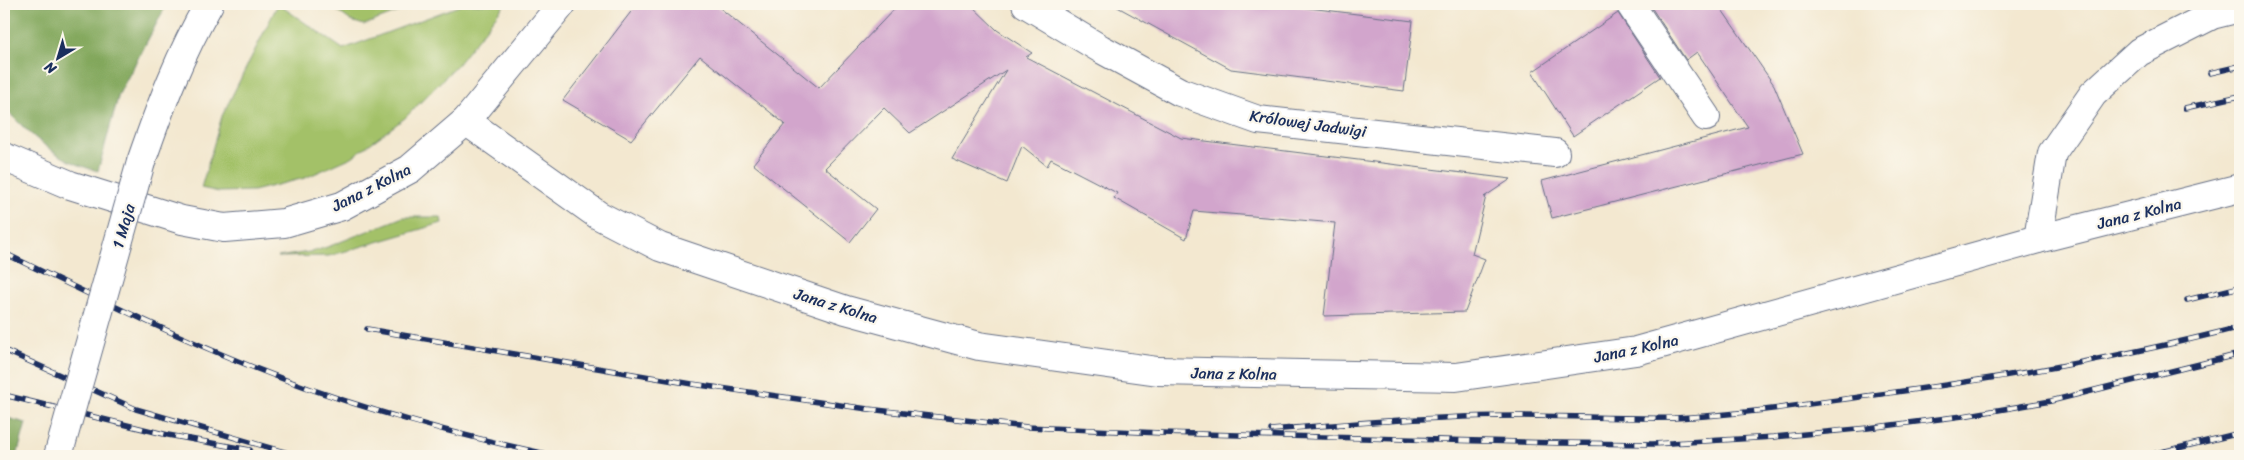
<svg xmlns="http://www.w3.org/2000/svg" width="2244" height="460" font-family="Sriracha,sans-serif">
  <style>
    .green { fill: #a3c168; stroke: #5f7863 }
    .forest { fill: #82a75c; stroke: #4e6b5d }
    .building { fill: #d2a5cc }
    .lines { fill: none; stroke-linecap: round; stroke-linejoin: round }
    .minor-casing { stroke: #677086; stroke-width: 30 }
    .tertiary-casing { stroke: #677086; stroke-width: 30 }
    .minor { stroke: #fff; stroke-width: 28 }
    .tertiary { stroke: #fff; stroke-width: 28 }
    .rail-casing { stroke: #1b2f5e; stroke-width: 5.5 }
    .rail { stroke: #fbf7ec; stroke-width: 4; stroke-dasharray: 11; stroke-linecap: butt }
    .tertiary-bridge-casing { stroke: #677086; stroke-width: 30; stroke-linecap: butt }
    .tertiary-bridge { stroke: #fff; stroke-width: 28 }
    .labels { text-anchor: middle; stroke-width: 4.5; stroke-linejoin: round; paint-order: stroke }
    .street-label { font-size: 16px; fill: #1b2f5e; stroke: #fbf7ec }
  </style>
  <rect width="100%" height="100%" fill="#fbf7ec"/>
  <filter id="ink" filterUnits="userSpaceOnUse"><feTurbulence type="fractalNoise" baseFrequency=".02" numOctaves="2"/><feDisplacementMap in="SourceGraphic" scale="10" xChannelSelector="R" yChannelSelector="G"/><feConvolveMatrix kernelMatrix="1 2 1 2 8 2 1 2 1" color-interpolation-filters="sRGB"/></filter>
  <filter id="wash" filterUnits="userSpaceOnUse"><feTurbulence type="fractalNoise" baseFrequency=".0096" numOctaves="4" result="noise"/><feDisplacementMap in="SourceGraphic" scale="20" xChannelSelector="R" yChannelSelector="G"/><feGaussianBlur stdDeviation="1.12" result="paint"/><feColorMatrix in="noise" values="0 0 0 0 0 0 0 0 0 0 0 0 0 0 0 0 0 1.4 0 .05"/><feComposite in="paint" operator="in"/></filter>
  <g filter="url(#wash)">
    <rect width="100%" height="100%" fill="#f3e8d0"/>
    <g class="green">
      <polygon points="278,4 343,49 464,4 505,4 457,65 405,118 352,157 305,178 253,191 219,192 201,188 222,116"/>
      <polygon points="328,4 419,4 364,25 351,21"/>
      <polygon points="403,217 441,217 442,223 329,256 278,257 315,251 330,246"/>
    </g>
    <g class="forest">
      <path d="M4,4H167L119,94L98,171C57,161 33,137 4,108Z"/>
      <polygon points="4,417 26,423 17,456 4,456"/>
    </g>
    <g id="blocks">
      <g class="building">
        <polygon points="637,4 715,4 819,88 899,4 970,4 997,30 1032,53 1026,57 1181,138 1511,179 1484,197 1486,196 1472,254 1485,259 1465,312 1324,316 1335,223 1194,211 1186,239 1114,198 1117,193 1051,159 1047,166 1022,146 1007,183 952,159 1006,70 910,133 884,108 825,168 876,209 850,242 753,164 785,124 700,56 631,140 563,100"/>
        <polygon points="1112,4 1277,4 1413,21 1404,91 1231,69"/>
        <polygon points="1649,4 1718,4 1774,85 1803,154 1552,218 1542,181 1748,127 1697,52 1686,60"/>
        <polygon points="1618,13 1660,77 1573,136 1532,72"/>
      </g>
    </g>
  </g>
  <g filter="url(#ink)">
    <use href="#blocks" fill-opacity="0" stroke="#677086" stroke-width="1"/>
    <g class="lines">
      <g class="minor-casing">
        <g id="minor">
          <polyline points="1026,4 1101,49 1180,92 1258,120 1555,153"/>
          <polyline points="1630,4 1706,117"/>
          <polyline points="466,121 598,215 660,247 846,310 979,346 1158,371 1456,377 1636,351 2038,239 2240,188"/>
          <polyline points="4,157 70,185 182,220 224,228 284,223 342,206 410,169 466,121 562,4"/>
          <polyline points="2038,239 2052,153 2093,94 2139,52 2212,15 2240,8"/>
        </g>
      </g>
      <g class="tertiary-casing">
        <path id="tertiary" d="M141,162C160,107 180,54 209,4"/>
      </g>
      <use href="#minor" class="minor"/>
      <use href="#tertiary" class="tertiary"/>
      <g class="rail-casing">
        <g id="rail">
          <polyline points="2210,73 2240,66"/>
          <polyline points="2185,108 2240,96"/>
          <path d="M4,253C87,293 169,334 255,368C352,407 455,435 556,456"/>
          <polyline points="2187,300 2240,287"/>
          <polyline points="367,329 692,384 868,409 1027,427 1161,433 1560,443 1653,444 1774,437 1868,428 1963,416 2051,401 2240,354"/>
          <polyline points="4,350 136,409 298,456"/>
          <polyline points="4,395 168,435 250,450"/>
          <path d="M1271,430C1355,423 1438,416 1521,416C1572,416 1623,419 1674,418C1741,415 1807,404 1874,395C1997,379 2120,358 2240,327"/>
          <polyline points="2145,456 2240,433"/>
        </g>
      </g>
      <use href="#rail" class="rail"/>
      <g class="tertiary-bridge-casing">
        <polyline id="tertiary-bridge" points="58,456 141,162"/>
      </g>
      <use href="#tertiary-bridge" class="tertiary-bridge"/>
    </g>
  </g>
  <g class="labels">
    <g class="street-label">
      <text transform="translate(1308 123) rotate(8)" y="6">Królowej Jadwigi</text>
      <text transform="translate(371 187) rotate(-27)" y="6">Jana z Kolna</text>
      <text transform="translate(2139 213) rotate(-14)" y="6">Jana z Kolna</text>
      <text transform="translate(123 226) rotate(-74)" y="6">1 Maja</text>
      <text transform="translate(836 305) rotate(17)" y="6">Jana z Kolna</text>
      <text transform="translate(1636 348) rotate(-12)" y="6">Jana z Kolna</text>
      <text transform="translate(1234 373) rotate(1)" y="6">Jana z Kolna</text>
    </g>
  </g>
  <rect width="2244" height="460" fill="none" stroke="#fbf7ec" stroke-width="20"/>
  <g transform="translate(58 58) rotate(218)" stroke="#fbf7ec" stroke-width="4" paint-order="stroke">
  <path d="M0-4L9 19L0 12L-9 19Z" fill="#1b2f5e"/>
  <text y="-8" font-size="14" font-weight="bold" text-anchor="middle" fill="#1b2f5e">N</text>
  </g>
</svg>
